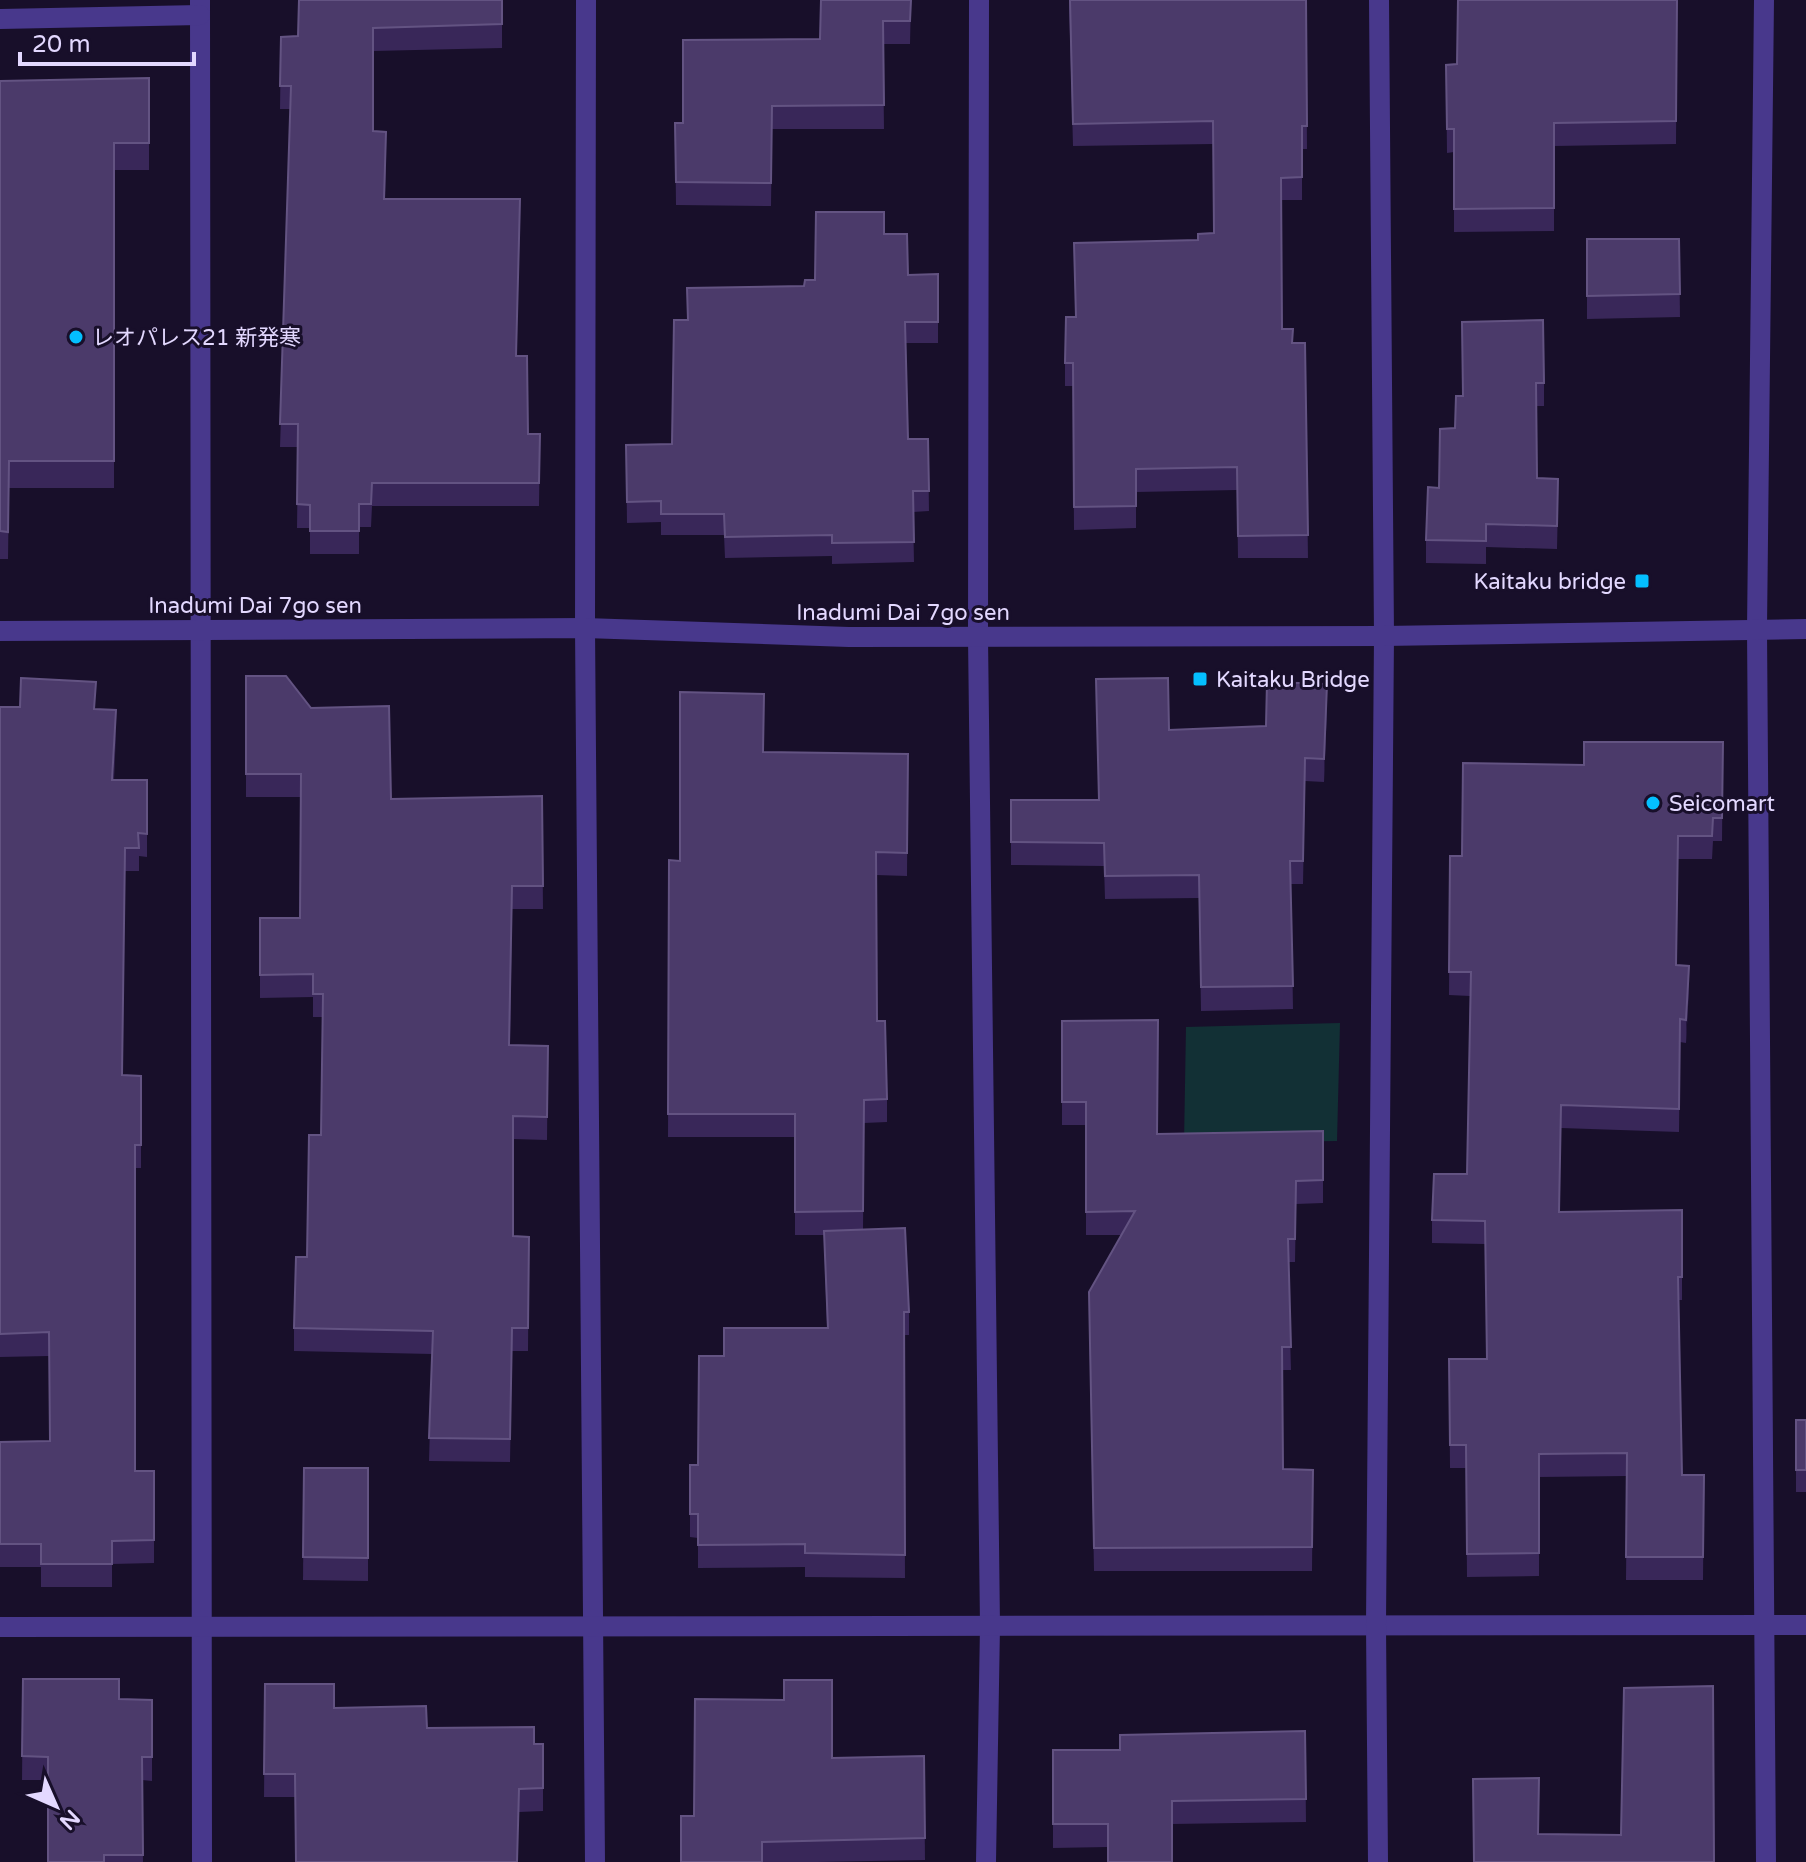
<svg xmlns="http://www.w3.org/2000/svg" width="1806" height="1862" font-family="'Varela Round','Noto Sans JP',sans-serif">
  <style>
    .green { fill: #123035 }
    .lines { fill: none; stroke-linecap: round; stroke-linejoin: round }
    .minor { stroke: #48388c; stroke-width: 20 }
    .tertiary { stroke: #48388c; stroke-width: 20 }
    .wall { fill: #392759 }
    .shaded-wall { fill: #24163e }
    .building { fill: #4b3a6a; stroke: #635382; stroke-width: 2 }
    .poi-dot { fill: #04bfff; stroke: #180f2a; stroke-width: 3 }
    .labels { text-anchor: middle; stroke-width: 6; stroke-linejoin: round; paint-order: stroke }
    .poi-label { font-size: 22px; fill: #e3d8ff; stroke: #180f2a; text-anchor: start }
    .street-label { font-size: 22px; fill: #e3d8ff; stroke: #180f2a }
  </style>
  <rect width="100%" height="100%" fill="#180f2a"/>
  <polygon class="green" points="1340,1023 1337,1141 1184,1143 1186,1027"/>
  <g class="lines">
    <g class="minor">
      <polyline points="200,0 202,1862"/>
      <polyline points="586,0 585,628 595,1862"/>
      <polyline points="979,0 978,637 990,1626 986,1862"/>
      <polyline points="1764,0 1757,629 1766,1862"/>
      <polyline points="0,19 200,15"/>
      <polyline points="0,1627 1806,1625"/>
      <polyline points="1378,1862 1376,1625 1384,636 1379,0"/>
    </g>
    <polyline class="tertiary" points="0,631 585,628 849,637 1384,636 1806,629"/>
  </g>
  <g class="wall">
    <polygon points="502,0 502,48 373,51 373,131 386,155 385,199 520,222 516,356 528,434 540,434 539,506 372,506 371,527 359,527 359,554 310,554 310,528 297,528 298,447 280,447 291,109 280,109 281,37 298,36"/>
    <polygon points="911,0 910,44 883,44 884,129 772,129 771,206 676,205 675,123 683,123 820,39"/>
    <polygon points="1069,0 1306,0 1307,149 1302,149 1302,200 1281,200 1282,329 1293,343 1305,343 1308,558 1238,558 1237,490 1136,492 1136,528 1074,530 1073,386 1065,386 1065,363 1076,317 1074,243 1198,240 1213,233 1213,144 1073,146"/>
    <polygon points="1677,0 1676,144 1554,146 1554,231 1454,232 1454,152 1447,153 1446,65 1457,64"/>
    <polygon points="149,78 149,170 114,170 114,488 9,488 8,559 0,559 0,81"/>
    <polygon points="884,234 908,275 938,274 938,343 906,343 908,439 928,439 929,511 913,512 914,562 832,564 832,556 725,558 724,535 661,535 661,522 627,523 626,445 672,444 688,320 804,286"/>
    <polygon points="1587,239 1679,239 1680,317 1587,319"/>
    <polygon points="1462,322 1544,383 1544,406 1537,406 1537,478 1558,502 1557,549 1486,547 1486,564 1426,563 1426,540 1463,396"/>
    <polygon points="246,676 311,708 391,799 542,796 543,909 512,909 510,1045 548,1046 547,1140 513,1139 513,1236 529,1237 528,1351 512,1351 510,1462 429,1461 432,1354 294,1351 294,1328 307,1257 321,1135 323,1017 313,1017 313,997 260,998 260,918 300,918 301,797 246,797"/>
    <polygon points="0,707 95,709 116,733 114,780 147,780 147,857 139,856 139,871 125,871 122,1075 141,1076 141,1168 135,1168 135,1471 154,1471 154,1563 112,1564 112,1587 41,1587 41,1567 0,1567 0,1442 50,1441 49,1356 0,1357"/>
    <polygon points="1327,707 1324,782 1305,781 1303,884 1291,884 1293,1009 1201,1011 1199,898 1105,899 1104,866 1011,865 1011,800 1098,800 1169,730 1266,726"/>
    <polygon points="764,718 763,752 908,754 907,876 876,875 877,1021 887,1099 887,1122 864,1123 863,1230 909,1312 909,1335 904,1335 905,1578 805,1577 805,1567 698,1568 698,1538 690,1537 690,1465 698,1465 724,1356 827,1328 824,1235 795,1235 795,1137 668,1137 669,860 680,861"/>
    <polygon points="1723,742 1722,841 1713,841 1712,859 1678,859 1676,965 1689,989 1686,1043 1680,1042 1679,1132 1561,1128 1559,1212 1682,1210 1682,1300 1679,1300 1682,1475 1704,1475 1703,1580 1626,1580 1627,1476 1539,1477 1539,1576 1467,1577 1466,1468 1450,1468 1449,1359 1487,1359 1485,1244 1432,1243 1432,1220 1467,1174 1470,996 1449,995 1450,856 1462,856 1584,765"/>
    <polygon points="1062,1021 1157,1134 1323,1131 1323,1203 1296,1204 1295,1262 1288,1262 1291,1370 1282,1370 1283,1469 1313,1470 1312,1571 1094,1571 1089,1316 1121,1235 1086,1235 1086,1125 1062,1125"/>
    <rect x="1796" y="1420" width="10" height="72"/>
    <polygon points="304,1468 368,1468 368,1581 303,1580"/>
    <polygon points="23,1679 119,1699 152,1700 152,1781 142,1780 143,1862 48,1862 48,1780 22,1780"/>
    <polygon points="265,1684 334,1708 427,1728 543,1744 543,1811 519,1812 295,1797 264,1797"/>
    <polygon points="1305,1731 1306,1822 1172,1824 1108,1847 1053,1848 1053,1750 1120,1750"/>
    <polygon points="924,1756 925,1860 818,1862 681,1862 694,1816 832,1758"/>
  </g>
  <g class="shaded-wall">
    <polygon points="1327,684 1327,707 1324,782 1324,759"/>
    <polygon points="116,710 116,733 112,803 112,780"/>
    <polygon points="1689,966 1689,989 1686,1043 1686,1020"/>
  </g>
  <g class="building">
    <polygon points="299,0 502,0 502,24 373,28 373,131 386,132 384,199 520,199 516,356 527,356 528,434 540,434 539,483 372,483 371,504 359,504 359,531 310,531 310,505 297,504 298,424 280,424 291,86 280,86 281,37 298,36"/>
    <polygon points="821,0 911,0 910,21 883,21 884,105 772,106 771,183 676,182 675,123 683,123 683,40 820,39"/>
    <polygon points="1070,0 1306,0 1307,126 1302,126 1302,177 1281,178 1282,329 1293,329 1292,343 1305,343 1308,535 1238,536 1237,467 1136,469 1136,506 1074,507 1073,363 1065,363 1066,317 1076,317 1074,243 1198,240 1198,234 1214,233 1213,121 1073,124"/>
    <polygon points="1458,0 1677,0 1676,121 1554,123 1554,208 1454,209 1454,129 1447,129 1446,65 1457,64"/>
    <polygon points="149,78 149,143 114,143 114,461 9,461 8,532 0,531 0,81"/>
    <polygon points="816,212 884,212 884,234 907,234 908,275 938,274 938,322 905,322 908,439 928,439 929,491 913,491 914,542 832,543 832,535 725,537 724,514 661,514 661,501 627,502 626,445 672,444 674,320 688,320 687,288 804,286 805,280 815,280"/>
    <polygon points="1587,239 1679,239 1680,294 1587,296"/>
    <polygon points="1543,320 1544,383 1536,383 1537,478 1558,479 1557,526 1486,524 1486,541 1426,540 1428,487 1439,488 1440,429 1455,428 1456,396 1463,396 1462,322"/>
    <polygon points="246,676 286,676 311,708 389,706 391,799 542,796 543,886 512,886 509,1045 548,1046 547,1117 513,1116 513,1236 529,1237 528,1328 512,1328 510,1439 429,1438 433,1331 294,1328 296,1257 307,1257 309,1135 321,1135 323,994 313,994 313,974 260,975 260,918 300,918 301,774 246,774"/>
    <polygon points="21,678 96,682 94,709 116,710 112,780 147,780 147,834 138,833 139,848 125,848 122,1075 141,1076 141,1145 135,1145 135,1471 154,1471 154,1540 112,1541 112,1564 41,1564 41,1544 0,1544 0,1442 50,1441 49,1332 0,1334 0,707 20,707"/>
    <polygon points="1168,678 1169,730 1266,726 1267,682 1327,684 1324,759 1305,758 1303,861 1290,861 1293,986 1201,987 1199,875 1105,876 1104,843 1011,842 1011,800 1099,800 1096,679"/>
    <polygon points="680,692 764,694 763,752 908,754 907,853 876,852 877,1021 885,1021 887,1099 864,1100 863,1211 795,1212 795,1114 668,1114 669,860 680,861"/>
    <polygon points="1584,742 1723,742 1722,818 1713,818 1712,836 1678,836 1676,965 1689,966 1686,1020 1680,1019 1679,1109 1561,1105 1559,1212 1682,1210 1682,1277 1678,1277 1682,1475 1704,1475 1703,1557 1626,1557 1627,1453 1539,1454 1539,1553 1467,1554 1466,1445 1450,1445 1449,1359 1487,1359 1485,1221 1432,1220 1434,1174 1467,1174 1471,972 1449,972 1450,856 1462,856 1463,763 1584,765"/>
    <polygon points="1158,1020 1157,1134 1323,1131 1323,1180 1296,1181 1295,1239 1288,1239 1291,1347 1282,1347 1283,1469 1313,1470 1312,1547 1094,1548 1089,1292 1135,1211 1086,1212 1086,1102 1062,1102 1062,1021"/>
    <polygon points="905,1228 909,1312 904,1312 905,1555 805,1553 805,1544 698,1545 698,1514 690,1514 690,1465 698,1465 699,1356 724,1356 724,1328 828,1328 824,1231"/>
    <rect x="1796" y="1420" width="10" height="50"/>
    <polygon points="304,1468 368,1468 368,1558 303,1557"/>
    <polygon points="23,1679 119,1679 119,1699 152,1700 152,1757 142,1757 143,1855 104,1855 104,1862 48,1862 48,1757 22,1756"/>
    <polygon points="784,1680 832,1680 832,1758 924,1756 925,1838 762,1842 762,1862 681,1862 681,1816 694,1816 695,1699 784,1700"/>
    <polygon points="265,1684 334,1684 334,1708 426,1706 427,1728 534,1727 534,1744 543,1744 543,1788 519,1789 517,1862 296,1862 295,1774 264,1774"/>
    <polygon points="1713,1686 1714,1862 1474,1862 1473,1779 1539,1778 1538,1834 1621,1835 1624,1688"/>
    <polygon points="1305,1731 1306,1799 1172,1801 1172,1862 1108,1862 1108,1824 1053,1824 1053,1750 1120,1750 1120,1735"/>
  </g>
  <g class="poi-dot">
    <circle cx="76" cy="337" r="8"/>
    <rect x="1634" y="573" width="16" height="16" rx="4"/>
    <rect x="1192" y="671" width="16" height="16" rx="4"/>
    <circle cx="1653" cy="803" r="8"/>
  </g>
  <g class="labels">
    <g class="poi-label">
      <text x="92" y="345">レオパレス21 新発寒</text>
      <text x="1626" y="589" text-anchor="end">Kaitaku bridge</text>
      <text x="1216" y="687">Kaitaku Bridge</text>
      <text x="1669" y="811">Seicomart</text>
    </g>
    <g class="street-label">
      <text x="255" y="613">Inadumi Dai 7go sen</text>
      <text x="903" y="620">Inadumi Dai 7go sen</text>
    </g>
  </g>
  <g transform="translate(56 1806) rotate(135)" stroke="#180f2a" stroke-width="6" paint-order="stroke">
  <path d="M0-6L14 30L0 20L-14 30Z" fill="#e3d8ff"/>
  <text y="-12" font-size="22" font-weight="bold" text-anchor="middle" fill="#e3d8ff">N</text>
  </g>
  <path d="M20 52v12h174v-12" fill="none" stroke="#e3d8ff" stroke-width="4"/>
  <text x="32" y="52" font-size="24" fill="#e3d8ff" stroke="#180f2a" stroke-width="6" paint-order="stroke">20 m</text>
</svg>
